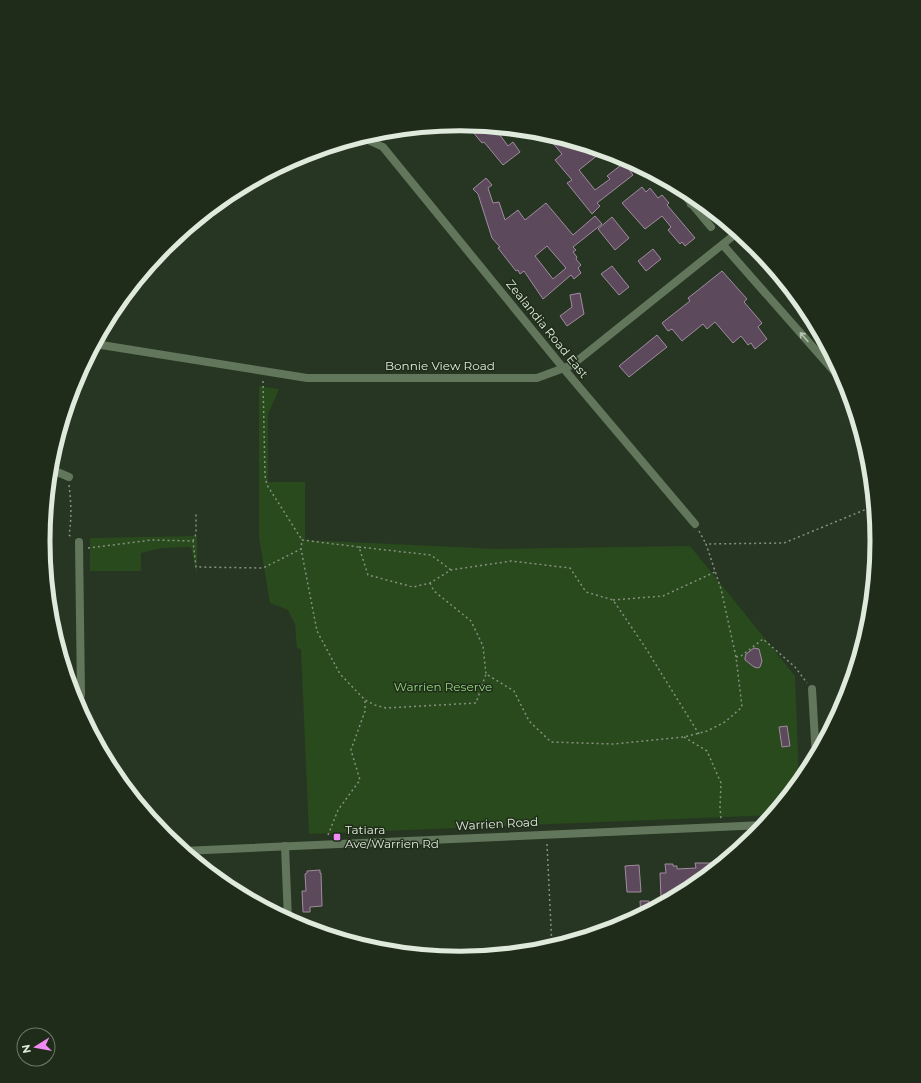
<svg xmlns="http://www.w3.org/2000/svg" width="921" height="1083" font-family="Montserrat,sans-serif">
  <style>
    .green { fill: #294a1c }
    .building { fill: #5d495c; stroke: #a18ba0; fill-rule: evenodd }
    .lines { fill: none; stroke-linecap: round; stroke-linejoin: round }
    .path { stroke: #859181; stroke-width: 1.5; stroke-dasharray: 2 3; stroke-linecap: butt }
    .street { stroke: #62765c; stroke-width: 8 }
    .highway { stroke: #a4d494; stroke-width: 12 }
    .oneway { stroke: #b3c1af }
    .poi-dot { fill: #f28af3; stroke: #1e2c19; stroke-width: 1.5 }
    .labels { text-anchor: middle; stroke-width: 3; stroke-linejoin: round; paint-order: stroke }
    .street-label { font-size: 12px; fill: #dfe9dc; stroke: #1e2c19 }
    .park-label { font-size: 12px; fill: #96d480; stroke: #1e2c19 }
    .poi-label { font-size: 12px; fill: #dfe9dc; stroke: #1e2c19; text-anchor: start }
    .rim { fill: none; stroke: #dfe9dc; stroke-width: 5 }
  </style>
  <rect width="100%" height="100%" fill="#273622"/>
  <g class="green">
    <polygon points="259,386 279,389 268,414 268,482 305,482 305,540 498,549 690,546 795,676 799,784 774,815 309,834 301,649 297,648 295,624 288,610 270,603 259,537"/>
    <polygon points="197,536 197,574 191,547 161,548 141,553 141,571 90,571 90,538"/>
  </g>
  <g class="building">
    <polygon points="467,125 494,127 508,146 513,142 520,152 503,165 484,142 482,143"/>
    <polygon points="558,137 594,148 599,154 579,170 595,190 610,179 607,176 626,161 631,167 629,169 633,175 597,203 600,206 592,214 567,183 572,180 555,160 562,154 552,142"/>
    <path d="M486,178L492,185L488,188L493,203L499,202L505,220L518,210L525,220L546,203L573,235L595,216L602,224L573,247L576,250L573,252L577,257L576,259L581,265L578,268L581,273L574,279L571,275L543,299L524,271L520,274L518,270L516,271L498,248L500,247L492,238L478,194L473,189ZM547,246L566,268L553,279L535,256Z"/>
    <polygon points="642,187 646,192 650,188 658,198 662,195 669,203 667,205 695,238 685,246 682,242 680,244 668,230 671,227 662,216 645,229 622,203"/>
    <polygon points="612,217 629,238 615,250 598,229"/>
    <polygon points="653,249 661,259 646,271 638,261"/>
    <polygon points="612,266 629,287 619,295 601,274"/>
    <polygon points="722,271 747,299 744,302 762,323 758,327 767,339 755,349 751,343 748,345 741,336 733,343 715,322 707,329 703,324 682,341 672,329 668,331 662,323 690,301 688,298 697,291"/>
    <polygon points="580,293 584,314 567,326 560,316 572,307 570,295"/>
    <polygon points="657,335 667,347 629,377 619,366"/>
    <polygon points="754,648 759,649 762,661 760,667 758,668 754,667 745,660 745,658 746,654"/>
    <polygon points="787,726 790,746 782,747 779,727"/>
    <polygon points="695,863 724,863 692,889 680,890 680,895 677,897 661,898 660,873 666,873 665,864 673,864 673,866 677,866 677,869 696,868"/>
    <polygon points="639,865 641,892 627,892 625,866"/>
    <polygon points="320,870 320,873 321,873 322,906 310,907 310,912 303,912 302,891 306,891 305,874 307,873 307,871"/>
    <polygon points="640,901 649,901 649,912 641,916"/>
  </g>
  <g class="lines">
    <g class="path">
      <polyline points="263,381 265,476 267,485 302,540"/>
      <path d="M69,485C71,502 72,517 69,535L72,537"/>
      <polyline points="699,531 706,544"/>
      <polyline points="193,541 196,534 196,513"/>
      <polyline points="359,547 431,555 451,570"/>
      <polyline points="88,548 152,540 193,541 196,567 263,568 301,549"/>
      <polyline points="430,583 434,591 471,621 483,646 486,674"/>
      <polyline points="613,600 663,596 715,572"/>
      <polyline points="736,657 741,656 763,639 795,667 807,683"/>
      <polyline points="699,734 645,647 613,600 586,592 570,568 511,561 451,570 430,583 413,587 368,575 359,547 302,540 301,549 317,631 340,674 365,700 375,705 386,708 476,703 486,674 514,691 529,721 551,742 613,744 684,737 707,731 725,722 742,707 736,657 721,589 706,544 784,543 874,506"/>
      <polyline points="684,737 707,751 721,783 720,807 721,819"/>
      <polyline points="328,835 338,810 360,780 351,750 365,711 365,700"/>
      <polyline points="547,844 552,948"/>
    </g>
    <g class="street">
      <polyline points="359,138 368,140 383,147 564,369 695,524"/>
      <polyline points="290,165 291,161"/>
      <polyline points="677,186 711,227"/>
      <polyline points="691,204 708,207"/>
      <polyline points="723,245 848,387"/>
      <polyline points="95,344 307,378 537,378 572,365 738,232"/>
      <polyline points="50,469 69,477"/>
      <polyline points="812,689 816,758"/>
      <polyline points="76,704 81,695 79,542"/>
      <polyline points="285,846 288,920"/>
      <polyline points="183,851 765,825"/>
    </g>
    <polyline class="highway" points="755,246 764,256"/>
  </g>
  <defs><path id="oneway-shaft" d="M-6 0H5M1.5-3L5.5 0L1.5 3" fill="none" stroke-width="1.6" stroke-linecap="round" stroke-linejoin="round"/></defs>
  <use class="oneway" href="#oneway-shaft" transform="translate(804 337) rotate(-131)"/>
  <rect class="poi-dot" x="333" y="833" width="8" height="8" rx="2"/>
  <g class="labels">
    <g class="street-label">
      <text transform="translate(547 329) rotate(51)" y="4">Zealandia Road East</text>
      <text x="440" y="370">Bonnie View Road</text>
      <text transform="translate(497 824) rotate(-3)" y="4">Warrien Road</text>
    </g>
    <g class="park-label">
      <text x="443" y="691">Warrien Reserve</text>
    </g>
    <g class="poi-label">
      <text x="345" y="834">Tatiara<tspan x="345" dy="14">Ave/Warrien Rd</tspan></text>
    </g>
  </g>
  <path d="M0 0H921V1083H0ZM50 541a410 410 0 1 1 820 0a410 410 0 1 1-820 0Z" fill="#1e2c19" fill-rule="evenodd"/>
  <path class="rim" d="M50 541a410 410 0 1 1 820 0a410 410 0 1 1-820 0Z"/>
  <g transform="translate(36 1047) rotate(259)"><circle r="19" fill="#1e2c19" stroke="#6b7867"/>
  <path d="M0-3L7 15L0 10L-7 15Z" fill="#f28af3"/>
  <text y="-6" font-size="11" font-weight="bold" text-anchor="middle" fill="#dfe9dc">N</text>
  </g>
</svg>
